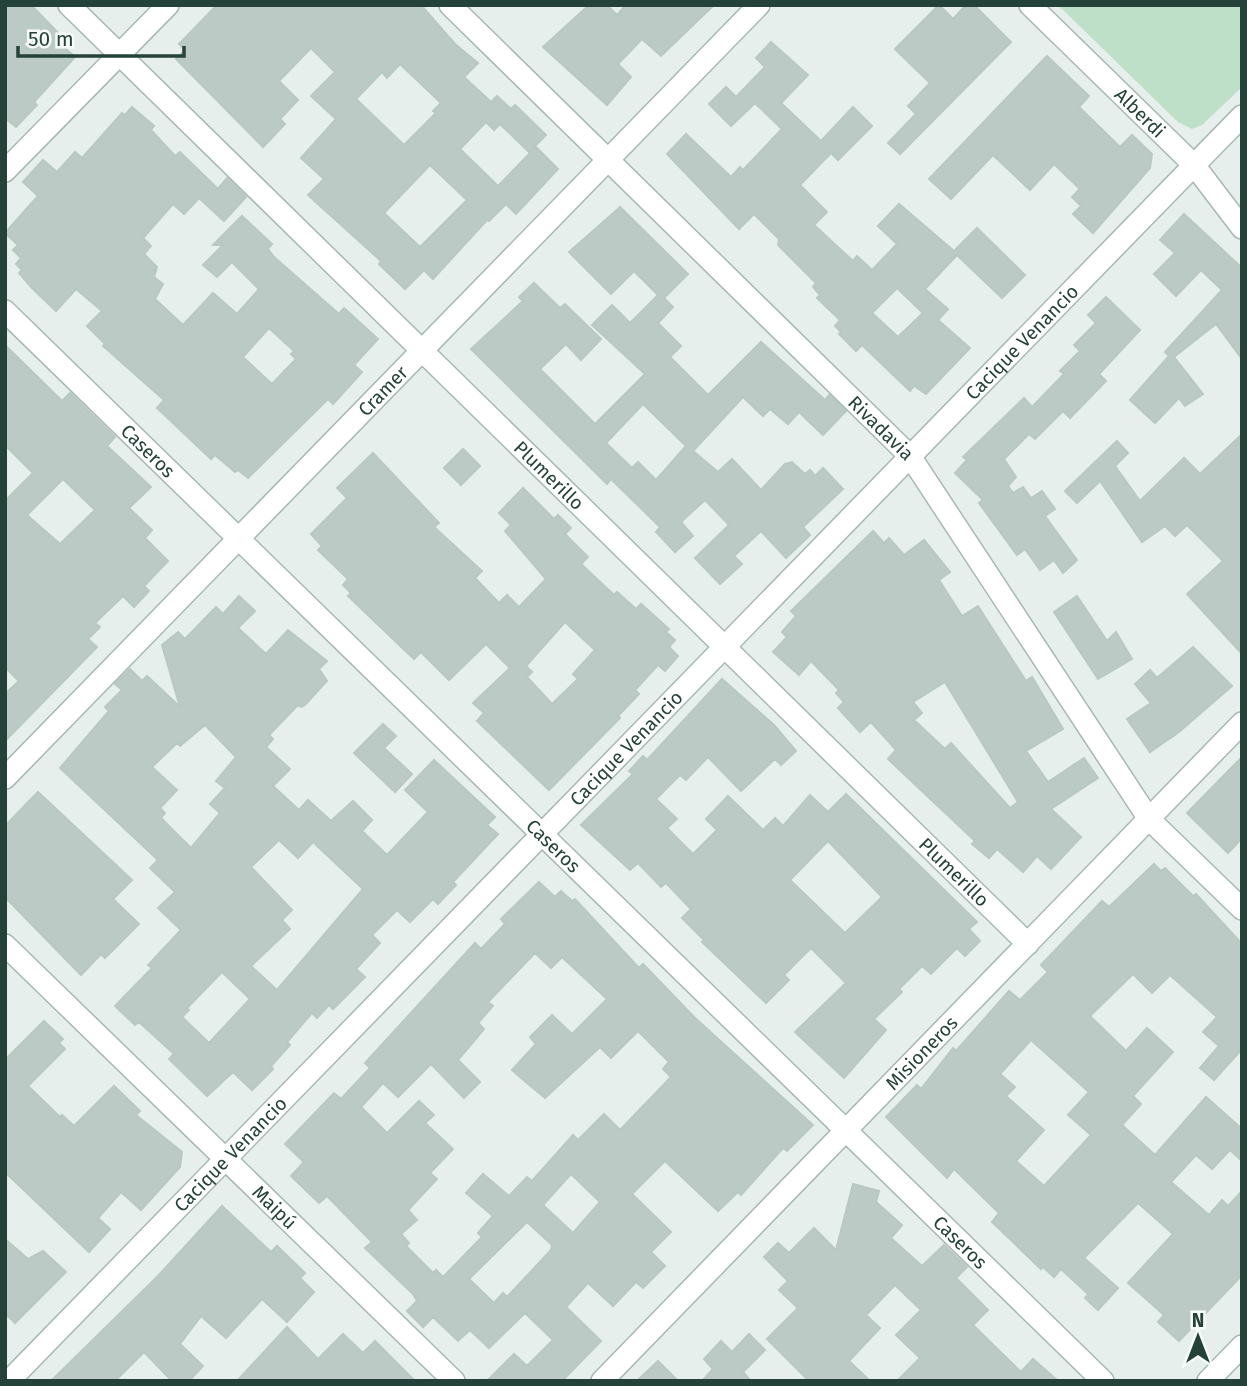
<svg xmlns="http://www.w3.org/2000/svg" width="1247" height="1386" font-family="'Fira Sans',sans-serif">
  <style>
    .green { fill: #bfe0c8 }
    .building { fill: #bbcac4; stroke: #b8c9c2; stroke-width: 2; fill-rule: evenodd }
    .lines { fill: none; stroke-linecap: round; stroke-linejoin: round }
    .minor-casing { stroke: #a8b8b2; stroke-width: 24 }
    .minor { stroke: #fff; stroke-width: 21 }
    .labels { text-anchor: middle; stroke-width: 5; stroke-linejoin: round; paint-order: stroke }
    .street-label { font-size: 19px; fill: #24423a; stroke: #f7fbf9 }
  </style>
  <rect width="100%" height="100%" fill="#e6efeb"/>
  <polygon class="green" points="1058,5 1242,5 1242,87 1202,125 1192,129 1178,122"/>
  <g class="building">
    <polygon points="5,5 31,5 69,44 65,48 75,57 34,102 37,105 16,127 5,118"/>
    <path d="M217,5H421L455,44L478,63L464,77L491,102L497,96L511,109L515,105L546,135L529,152L500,124L494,130L486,122L460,149L498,186L536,147L558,169L516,214L506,204L489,221L487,220L433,279L424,270L405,289L379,264L381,261L308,195L324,179L301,158L336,119L311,96L335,72L311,48L279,81L298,100L280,119L285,124L263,147L176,59L185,50L179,44ZM400,64L441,103L433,111L436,113L404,145L356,99L382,72L387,78ZM430,165L467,200L420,247L384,213Z"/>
    <polygon points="589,5 607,5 617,15 626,5 714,5 661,56 642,39 618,64 631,77 607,105 543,47"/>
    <polygon points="939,5 953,19 966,5 974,5 1011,42 900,154 888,143 916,114 908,106 930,83 895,49"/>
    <path d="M771,42L808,75L781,103L821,141L853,107L872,126L838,160L831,153L800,185L827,212L814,225L853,261L857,256L872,270L897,244L878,226L899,204L954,251L977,228L1025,275L1002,298L957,255L925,289L948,309L938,320L970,348L926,394L914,386L910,391L862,345L856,351L839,334L841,332L835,326L840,320L817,298L820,295L813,287L816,283L778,245L779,239L754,214L739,229L667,154L686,134L731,177L740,167L743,170L782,129L755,103L731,126L709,104L726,87L736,97L765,67L756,58ZM897,288L923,313L898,337L872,313Z"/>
    <polygon points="1047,56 1089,96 1079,107 1120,147 1132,135 1152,154 1150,168 1093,233 1073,214 1081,206 1072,197 1080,189 1054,164 1030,190 993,155 951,199 929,179"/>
    <path d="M132,107L154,126L151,130L175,156L180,152L218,189L227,178L246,197L224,221L199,198L184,214L173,204L143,238L151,246L144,254L157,267L154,277L163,284L155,299L183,325L213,293L237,314L259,289L232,262L217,277L203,265L223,245H213L242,216L272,244L268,249L274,257L339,314L344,308L378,339L354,365L362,372L333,404L328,399L248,478L238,470L235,472L215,455L211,459L157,408L164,400L103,346L105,344L87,326L102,311L76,289L56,311L32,288L19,273L22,270L16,264L21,258L13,250L18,245L5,233L38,196L23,182L43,160L57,172L75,152L82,158L122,113L125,115ZM269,328L294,351L291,354L296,359L272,384L243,357Z"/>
    <path d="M620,207L688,274L664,298L673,307L658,323L681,346L670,357L708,395L761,342L825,400L829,395L846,411L823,435L799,412L788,424L770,409L763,416L743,397L693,451L718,472L732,459L761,490L785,464L792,462L805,474L810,470L815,476L823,468L843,489L803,527L810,535L786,558L761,531L734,556L742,564L720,584L695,558L729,525L705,500L681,522L693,536L675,552L656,532L660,527L611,479L607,484L471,349L523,301L519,297L534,283L560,308L565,304L601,339L581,360L566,344L540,369L595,424L645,374L592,325L612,305L630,323L658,295L634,271L611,294L569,252ZM643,404L686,446L656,480L638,462L632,468L606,443Z"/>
    <polygon points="1184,214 1242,268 1242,359 1216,324 1174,357 1203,394 1185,406 1179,398 1155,423 1130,400 1169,356 1165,352 1222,290 1201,270 1176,296 1154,274 1175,253 1160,240"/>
    <polygon points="1106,297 1140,330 1099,374 1106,381 1070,418 1063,411 1035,439 1029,434 1004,459 1016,477 1008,486 1013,493 1023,487 1031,498 1042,491 1055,509 1045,516 1077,560 1063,573 1054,560 1040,570 1025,549 1017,555 979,503 983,500 955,473 967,460 963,457 1024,398 1032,407 1064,374 1060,371 1080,351 1074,345 1096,323 1088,315"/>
    <path d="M5,345L62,401L70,393L115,437L107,446L151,487L129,508L152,530L145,538L168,561L144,586L149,591L134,607L123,596L95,623L100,627L88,639L97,647L5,741V694L19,681L5,667V501L33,473L5,445ZM63,479L95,510L60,544L27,515Z"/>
    <polygon points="1242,434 1242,654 1187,594 1223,561 1187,525 1175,536 1165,526 1142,542 1100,481 1077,503 1065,491 1117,441 1128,453 1115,466 1140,501 1184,458 1200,474"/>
    <polygon points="463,449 480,466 461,485 444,468"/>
    <path d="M373,453L439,523L434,527L482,571L475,578L499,603L507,595L519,607L546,579L505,531L511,525L499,513L523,488L554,519L558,515L571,528L565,534L588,557L581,564L614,595L617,592L636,609L641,604L669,629L666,632L675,640L669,647L678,656L665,671L658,665L635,690L639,694L618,716L620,718L549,790L477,721L484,713L473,703L510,668L486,644L449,680L421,652L414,659L348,596L351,593L343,585L348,579L318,550L322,546L311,534L347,498L337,488ZM565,622L595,650L573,674L578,679L552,704L527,677L532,672L526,666Z"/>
    <path d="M873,531L884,543L889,538L904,555L924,540L950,572L939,580L962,616L978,606L1026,681L1032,677L1063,729L1026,751L1048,782L1084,758L1098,778L1051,809L1081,837L1051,869L1037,856L1023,872L997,849L989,858L972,844L975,841L888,759L896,750L871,722L860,732L838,708L844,702L836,693L839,690L811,661L799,675L773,652L787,637L782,632L796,616L791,611ZM945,682L1018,802L1010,808L951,743L945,749L914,720L922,713L913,702Z"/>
    <path d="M239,596L255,611L238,628L266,654L288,630L327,661L319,669L327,681L305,705L301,707L298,705L269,735L273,739L266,747L290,769L273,786L299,810L308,800L331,821L353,801L372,820L362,831L387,855L428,812L405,790L434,760L495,817L487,825L498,834L453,882L456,885L438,904L433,899L410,922L397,910L372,935L380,943L356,969L365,977L333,1009L329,1005L317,1018L312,1013L287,1042L290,1045L271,1066L273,1069L252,1090L233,1072L207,1096L169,1059L174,1054L139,1022L135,1025L115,1006L152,968L148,965L181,930L158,908L175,892L150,868L158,860L60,768L109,711L105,707L122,690L115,684L130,669L142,681L147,676L180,707L162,645L178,632L185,639L216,607L223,614ZM205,725L236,757L216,781L225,788L210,804L220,813L191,848L161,818L165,813L160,808L177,790L152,767L177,743L180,746ZM279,840L298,858L313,842L363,889L277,990L251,966L290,929L282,920L292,910L251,867ZM222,972L250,999L209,1043L182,1017L189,1010L187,1008Z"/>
    <polygon points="1077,596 1107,641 1116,632 1132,659 1098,679 1054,612"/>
    <polygon points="1193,647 1232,686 1179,732 1150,752 1127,719 1151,703 1135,684 1150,670 1157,678"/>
    <path d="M722,679L774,725L796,751L781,765L775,759L741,791L708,757L686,780L680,775L656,799L677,819L667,828L693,854L717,830L706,819L728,796L763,830L775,818L783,826L810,795L828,812L846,794L977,922L969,929L980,941L965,956L957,948L931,974L922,966L899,989L902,992L874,1019L886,1030L844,1078L795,1032L846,983L811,948L784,975L789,980L766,1003L702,942L704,940L682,918L691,909L666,883L661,887L638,863L630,870L581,825L633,774L629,771L643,756L647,760ZM828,841L882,897L845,933L790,880Z"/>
    <polygon points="383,724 396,736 384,748 412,774 395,792 354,753"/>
    <polygon points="1242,757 1242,838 1228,853 1187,813"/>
    <polygon points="38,792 132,880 113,899 139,924 105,958 101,954 81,975 5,897 5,826"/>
    <path d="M1154,864L1161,871L1165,868L1193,896L1196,894L1242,944V1049L1214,1080L1200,1068L1219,1046L1203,1032L1217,1017L1170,975L1152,993L1133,974L1090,1016L1126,1051L1147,1028L1173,1052L1133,1096L1141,1104L1122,1125L1155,1155L1206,1097L1242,1129V1161L1230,1150L1212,1169L1196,1155L1171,1182L1209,1215L1222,1200L1228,1206L1242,1191V1275L1179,1341L1158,1322L1164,1315L1128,1283L1173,1234L1138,1203L1084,1258L1118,1288L1098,1310L1085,1298L1088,1294L1061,1269L1054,1277L1043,1267L1041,1269L992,1222L999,1213L954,1169L947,1178L886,1117L917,1085L921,1089L953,1048L956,1051L1009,991L1020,1000L1048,972L1041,965L1102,901L1109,907ZM1031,1040L1089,1092L1068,1115L1091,1135L1044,1186L1016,1161L1044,1130L1006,1096L1015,1087L1000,1074Z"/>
    <path d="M539,882L555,897L561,891L572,901L575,899L639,968L643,964L695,1018L813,1125L787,1151L783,1148L741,1195L738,1192L718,1211L665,1161L632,1194L671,1232L651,1252L665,1266L643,1288L636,1282L613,1306L588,1283L566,1307L601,1341L562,1381H487L514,1354L527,1366L553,1340L525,1313L489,1348L470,1330L458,1341L433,1317L423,1327L407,1311L417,1301L413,1294L365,1248L372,1242L327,1196L319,1203L291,1176L304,1162L285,1144L334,1093L341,1099L370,1068L365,1063L475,943L481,949L505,924L501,919ZM535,953L551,968L562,957L607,999L572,1034L552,1015L530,1037L536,1044L512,1070L527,1083L545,1098L600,1047L611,1058L638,1031L669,1062L663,1069L671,1077L620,1130L604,1114L578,1140L573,1135L532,1181L527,1177L509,1196L483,1174L466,1193L493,1216L478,1233L482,1237L443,1277L436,1270L433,1273L406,1246L409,1243L401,1234L417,1220L408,1210L437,1179L430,1173L453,1149L425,1123L434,1115L419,1101L387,1133L361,1107L383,1083L398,1097L431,1064L464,1098L480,1082L458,1060L484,1029L478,1023L493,1006L488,1002ZM571,1174L600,1202L573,1233L543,1205ZM527,1222L552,1245L551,1250L507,1297L503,1293L494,1303L469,1279Z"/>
    <polygon points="44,1021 63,1039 59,1043 65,1049 28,1086 60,1117 62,1115 74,1126 114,1086 140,1111 136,1115 182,1152 180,1167 141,1210 121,1192 98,1218 110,1229 89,1252 5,1172 5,1060"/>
    <polygon points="853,1184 879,1191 876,1202 902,1225 891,1238 922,1266 944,1245 967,1267 956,1278 988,1310 973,1325 1021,1372 1033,1359 1058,1381 897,1381 920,1358 896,1335 921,1310 895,1285 866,1315 880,1328 849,1361 870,1381 809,1381 767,1339 798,1308 779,1290 788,1281 764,1257 778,1243 789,1253 814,1228 836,1250"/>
    <polygon points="222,1206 271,1252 277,1246 305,1273 300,1278 314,1292 287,1322 262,1299 226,1338 201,1316 180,1344 203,1366 189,1381 172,1381 144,1352 115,1381 51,1381 158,1276"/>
    <polygon points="5,1239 28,1259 43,1251 66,1272 15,1323 5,1313"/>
    <polygon points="287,1327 318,1359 343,1334 363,1353 375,1341 415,1381 237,1381"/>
    <polygon points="749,1334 765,1350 743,1372 751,1381 702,1381 713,1369 704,1359 721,1341 732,1352"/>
    <polygon points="658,1361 678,1381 637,1381"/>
  </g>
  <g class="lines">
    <g class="minor-casing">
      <g id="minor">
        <path id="s1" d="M69,5L1028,944"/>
        <path id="s2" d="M450,5L910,456L1149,819L1242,909"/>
        <path id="s3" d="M1030,5L1194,165L1242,228"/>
        <polyline points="5,171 168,5"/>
        <path id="s4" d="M5,311L1103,1381"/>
        <path id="s5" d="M5,778L759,5"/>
        <path id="s6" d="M5,945L454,1381"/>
        <path id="s7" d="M9,1381L1242,116"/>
        <path id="s8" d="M602,1381L1242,723"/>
        <polyline points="1208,1381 1242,1346"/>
      </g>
    </g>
    <use href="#minor" class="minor"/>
  </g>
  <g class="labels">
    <g class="street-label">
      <text dy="7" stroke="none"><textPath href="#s3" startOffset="154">Alberdi</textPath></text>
      <text dy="7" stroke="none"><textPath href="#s7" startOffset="1451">Cacique Venancio</textPath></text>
      <text dy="7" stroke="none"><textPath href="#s5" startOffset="541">Cramer</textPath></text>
      <text dy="7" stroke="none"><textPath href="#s2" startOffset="604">Rivadavia</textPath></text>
      <text dy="7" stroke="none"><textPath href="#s4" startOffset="200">Caseros</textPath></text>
      <text dy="7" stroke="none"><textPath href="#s1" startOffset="672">Plumerillo</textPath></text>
      <text dy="7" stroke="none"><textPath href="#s7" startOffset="884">Cacique Venancio</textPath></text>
      <text dy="7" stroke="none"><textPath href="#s4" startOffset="766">Caseros</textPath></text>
      <text dy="7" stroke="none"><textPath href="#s1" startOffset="1239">Plumerillo</textPath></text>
      <text dy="7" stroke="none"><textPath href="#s8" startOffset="458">Misioneros</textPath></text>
      <text dy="7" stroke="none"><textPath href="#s7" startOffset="317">Cacique Venancio</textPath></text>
      <text dy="7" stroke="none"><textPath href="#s6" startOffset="376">Maipú</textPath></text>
      <text dy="7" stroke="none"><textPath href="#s4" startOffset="1334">Caseros</textPath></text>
    </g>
  </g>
  <rect width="1247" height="1386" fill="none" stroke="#24423a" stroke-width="14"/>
  <g transform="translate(1198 1337)" stroke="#f7fbf9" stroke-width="5" paint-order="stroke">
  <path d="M0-5L12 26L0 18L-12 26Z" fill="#24423a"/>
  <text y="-10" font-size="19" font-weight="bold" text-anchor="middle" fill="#24423a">N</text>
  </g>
  <path d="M18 46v10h166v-10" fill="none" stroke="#24423a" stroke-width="3.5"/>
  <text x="28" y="46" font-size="21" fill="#24423a" stroke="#f7fbf9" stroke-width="5" paint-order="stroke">50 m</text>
</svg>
